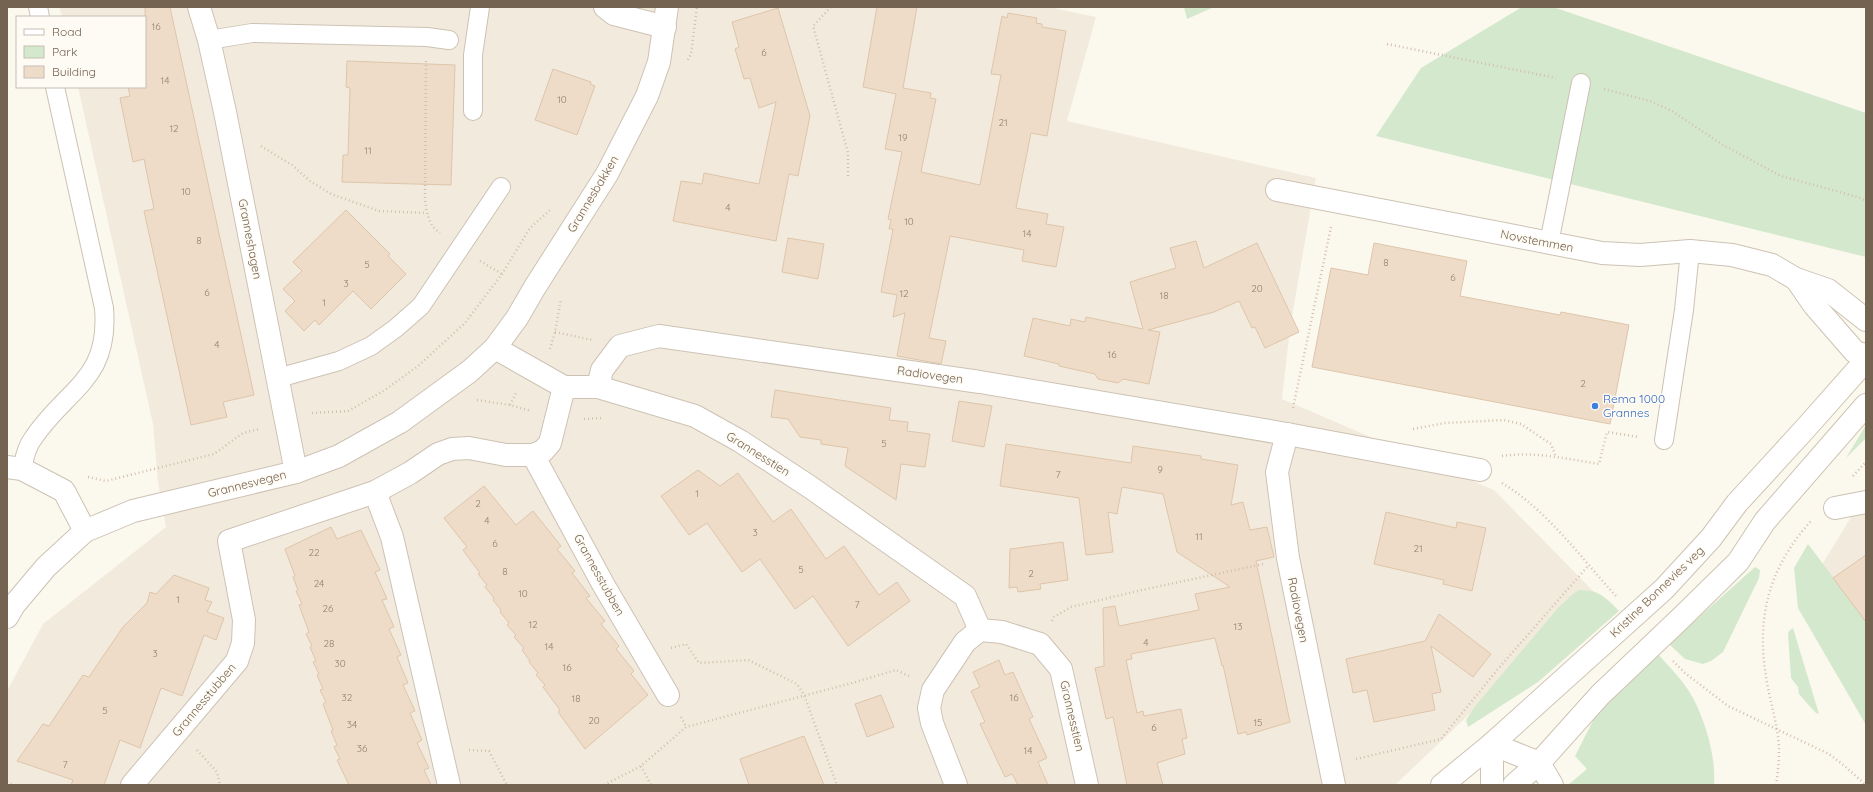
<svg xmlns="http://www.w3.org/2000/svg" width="1873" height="792" font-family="Quicksand,sans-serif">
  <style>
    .residential { fill: #f2ebdd }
    .green { fill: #d4e8cd }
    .building { fill: #eedcc8; stroke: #dec5aa }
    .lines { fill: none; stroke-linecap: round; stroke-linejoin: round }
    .service-casing { stroke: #cdc2b4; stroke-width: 20 }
    .minor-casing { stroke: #cdc2b4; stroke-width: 24 }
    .tertiary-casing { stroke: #cdc2b4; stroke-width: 24 }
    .secondary-casing { stroke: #cfc3b2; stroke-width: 24 }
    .path { stroke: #d3bfab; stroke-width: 2.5; stroke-dasharray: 1 3; stroke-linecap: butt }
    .service { stroke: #fff; stroke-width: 18 }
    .minor { stroke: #fff; stroke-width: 22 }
    .tertiary { stroke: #fff; stroke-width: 22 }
    .secondary { stroke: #fff; stroke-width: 22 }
    .shop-dot { fill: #3f7fe0; stroke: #fefbf4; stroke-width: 1.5 }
    .labels { text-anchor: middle; stroke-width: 3; stroke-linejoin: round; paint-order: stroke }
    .number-label { font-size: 10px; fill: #938170 }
    .street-label { font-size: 12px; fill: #756352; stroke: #fefbf4 }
    .shop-label { font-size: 12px; fill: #366cbe; stroke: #fefbf4; text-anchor: start }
  </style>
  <rect width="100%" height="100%" fill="#fbf8ee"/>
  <g class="residential">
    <polygon points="59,7 1049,7 1096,17 1067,121 1316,178 1290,328 1282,399 1494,490 1596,594 1395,785 7,785 7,691 43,624 166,527 158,482 153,424 78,87 145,87 145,17 62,17"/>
    <polygon points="1866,493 1866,660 1810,584"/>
  </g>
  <g class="green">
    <polygon points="1184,7 1214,7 1187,19"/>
    <polygon points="1522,7 1553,7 1866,113 1866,257 1376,136 1421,68"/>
    <polygon points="1866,425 1866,438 1846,458"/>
    <polygon points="1808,544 1866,621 1866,725 1798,608 1794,568"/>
    <polygon points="1755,567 1760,570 1759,578 1723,652 1711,661 1703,664 1685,659 1669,644"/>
    <path d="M1579,590C1600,590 1605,597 1619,611L1538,682L1468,727L1466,720L1476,705L1558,608L1573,594Z"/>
    <polygon points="1793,628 1819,714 1816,713 1805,701 1799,694 1798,687 1791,678 1788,633 1790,630"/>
    <path d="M1658,654C1670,668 1684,681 1693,698C1706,723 1716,757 1714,785H1568L1587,769L1575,756L1601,705Z"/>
  </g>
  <g class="building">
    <polygon points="145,7 170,7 254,395 223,402 227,417 191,425 144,211 154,209 144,159 133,162 120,98 130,96 128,87 145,87"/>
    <polygon points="877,7 917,7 903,88 931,93 930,98 936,99 921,172 980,185 1001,75 991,74 1002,16 1007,18 1008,13 1037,18 1036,23 1042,24 1042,27 1066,31 1047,136 1031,133 1016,208 1048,214 1046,224 1064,227 1056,267 1022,261 1024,250 950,236 929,338 946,341 941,364 897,356 905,313 893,317 897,295 881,292 893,229 889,229 891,220 888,219 902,152 885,149 896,94 863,87"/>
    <polygon points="778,8 810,116 798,176 789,174 776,241 673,221 681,181 702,184 704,173 759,184 776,102 759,108 750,78 744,79 735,49 739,47 732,22"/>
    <polygon points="347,61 455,65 451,185 342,182 343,155 348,155 350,88 346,87"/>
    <polygon points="553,69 591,82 590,84 595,86 577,135 535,120"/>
    <polygon points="346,210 390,254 388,256 406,274 371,309 353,291 319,325 315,320 304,331 285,311 295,301 283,289 302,271 293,262"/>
    <polygon points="788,238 824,244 818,279 782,272"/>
    <polygon points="1196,241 1204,268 1257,243 1299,332 1265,348 1255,327 1252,328 1239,301 1214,312 1148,330 1160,332 1149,384 1123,379 1118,383 1098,379 1095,374 1059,366 1059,364 1024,356 1033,318 1070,326 1071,319 1085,322 1086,317 1143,329 1130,282 1176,268 1170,248"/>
    <polygon points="1374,243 1467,261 1460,296 1560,315 1561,312 1629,325 1610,424 1312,367 1331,268 1368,275"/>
    <polygon points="775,390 891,408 889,420 908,422 907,431 930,434 925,467 901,464 896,500 845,466 848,448 821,444 821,440 800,437 788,419 771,417"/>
    <polygon points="959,401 992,406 984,447 952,441"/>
    <polygon points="1006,444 1131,463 1133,446 1201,456 1201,459 1238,465 1231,505 1243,502 1250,530 1267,527 1274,557 1256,561 1290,722 1247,735 1246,732 1238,734 1223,665 1222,666 1215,638 1131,654 1132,659 1126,660 1137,713 1143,711 1144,716 1181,709 1187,738 1182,739 1185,754 1157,763 1163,785 1127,785 1113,717 1106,719 1095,668 1104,666 1103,608 1115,606 1119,626 1199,610 1195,594 1230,587 1177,552 1163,494 1122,487 1117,514 1108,512 1113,552 1086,555 1079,498 1000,486"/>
    <polygon points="698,470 720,486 738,473 773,522 791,509 826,559 844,546 879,595 897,582 910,601 848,646 813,596 795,609 760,559 742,572 707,523 689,535 661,496"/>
    <polygon points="484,486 516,525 533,511 561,546 557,549 575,571 572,573 590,596 586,598 605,621 601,624 619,646 616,649 634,671 631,674 648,695 585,749 558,712 560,710 543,687 545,685 536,675 538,673 529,662 530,661 522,650 524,648 514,637 516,635 507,625 509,623 500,612 501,610 493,600 494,598 485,587 487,585 478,574 480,573 463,550 467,547 444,518"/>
    <polygon points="1386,512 1456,528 1457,522 1486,528 1472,591 1443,584 1444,580 1374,564"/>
    <polygon points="331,527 337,539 361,530 380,570 375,572 387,599 382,600 394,627 389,629 401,655 397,657 408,683 403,685 415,711 410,713 422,740 417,743 429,768 424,770 431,785 349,785 337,760 340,759 334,747 337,745 331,731 333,730 323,704 326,702 320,690 323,689 317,675 319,674 313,662 316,661 310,647 312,646 306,634 309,632 299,605 302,604 296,591 298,590 293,577 295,576 285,549"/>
    <polygon points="1063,542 1068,580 1040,584 1041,589 1018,592 1017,587 1009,588 1010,549"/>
    <polygon points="1866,555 1866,622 1833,578"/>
    <polygon points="174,575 209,588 205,600 212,602 207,612 224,618 216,640 204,635 182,696 161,688 140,748 120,740 104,785 71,785 73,780 17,761 43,724 49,726 83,675 89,677 123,627 147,603 150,592 156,594"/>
    <polygon points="1439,614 1491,654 1473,677 1431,646 1441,692 1432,694 1435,710 1374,722 1367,690 1353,693 1346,659 1425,641"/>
    <polygon points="999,660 1005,675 1013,672 1033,717 1029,719 1047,758 1038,762 1048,785 1018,785 1012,774 1005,777 980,724 985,722 971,691 980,687 973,672"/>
    <polygon points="881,695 894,727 867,737 855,704"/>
    <polygon points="804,736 824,785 749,785 740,759"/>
  </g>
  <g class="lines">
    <g class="service-casing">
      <g id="service">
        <polyline points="38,7 40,17"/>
        <polyline points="209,40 252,33 427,37 449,40"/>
        <polyline points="473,111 473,55 480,7"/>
        <polyline points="1549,243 1581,83"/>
        <polyline points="278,378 339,361 371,346 396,328 421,306 501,187"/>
        <polyline points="1664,440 1684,310 1690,251"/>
        <path d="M22,469C24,460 26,448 32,440C66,388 110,381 104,308L55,87"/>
      </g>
    </g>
    <g class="minor-casing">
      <g id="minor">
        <polyline points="199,7 209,40 225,112 296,472"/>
        <polyline points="605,7 614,14 665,27"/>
        <polyline points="1277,190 1602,253 1640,255 1690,251 1732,255 1772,265 1796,279 1828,290 1866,320"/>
        <polyline points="1796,279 1814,305 1855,352 1866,355"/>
        <polyline points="495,348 564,387 598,387 695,416 740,441 810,487 965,596 980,630"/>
        <polyline points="598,387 602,370 620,346 659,336 980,382 1287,434 1480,470"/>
        <polyline points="1287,434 1277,472 1288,558 1334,785"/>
        <polyline points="533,455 603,584 668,695"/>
        <polyline points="7,467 22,469 64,491 85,531"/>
        <polyline points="375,492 392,537 449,785"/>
        <polyline points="1835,508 1866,502"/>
        <polyline points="132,785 237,661 243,643 244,620 229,541 375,492 410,473 438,454 452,449 469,448 506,455 533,455 543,451 550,443 564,387"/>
        <polyline points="956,785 932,723 929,708 933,690 965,642 980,630 1002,632 1040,644 1061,669 1087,785"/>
      </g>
    </g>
    <g class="tertiary-casing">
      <polyline id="tertiary" points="7,617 14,605 46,567 85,531 133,511 296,472 339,456 400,422 470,371 495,348 517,318 535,287 607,174 647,96 659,62 667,7"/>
    </g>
    <g class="secondary-casing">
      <g id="secondary">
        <polyline points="1492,744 1539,763 1552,785"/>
        <polyline points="1492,744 1492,785"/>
        <polyline points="1442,785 1492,744 1664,589 1711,538 1737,503 1804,430 1866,360"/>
        <polyline points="1514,785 1539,763 1600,695 1682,617 1738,562 1765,521 1866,405"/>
      </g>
    </g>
    <g class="path">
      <polyline points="831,7 813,26 848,153 848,179"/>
      <polyline points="1387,44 1556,78"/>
      <polyline points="688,60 691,54 697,7"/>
      <path d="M426,61L425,199C426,212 429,226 440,233"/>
      <polyline points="1604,89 1650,101 1672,111 1723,145 1781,176 1858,197 1866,201"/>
      <polyline points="261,146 292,165 310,181 331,194 379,211 426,213"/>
      <polyline points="480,261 502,274"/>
      <polyline points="555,332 592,340"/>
      <polyline points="550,349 555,332 561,299"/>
      <polyline points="477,400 510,405 531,411"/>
      <polyline points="510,405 517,391"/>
      <polyline points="1293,408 1331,227"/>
      <polyline points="312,413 348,411 385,390 418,366 465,323 502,274 530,228 550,210"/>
      <polyline points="584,419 603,418"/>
      <polyline points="1413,429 1445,423 1504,420 1521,424 1551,444 1556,457"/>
      <path d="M1502,456C1534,451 1567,459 1599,464L1607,432L1639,437"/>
      <polyline points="1853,476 1866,462"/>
      <polyline points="88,477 106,481 214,454 243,433 260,429"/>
      <path d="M1502,483C1548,511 1580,557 1616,596"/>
      <polyline points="1052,621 1054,617 1071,607 1142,590 1263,564"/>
      <polyline points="671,648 686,644 699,663 748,660 797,684 804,695 837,785"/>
      <polyline points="1673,661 1685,673 1728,706 1829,754 1841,763 1866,785"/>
      <polyline points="681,717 686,727"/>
      <polyline points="197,750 217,772 220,785"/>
      <polyline points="469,750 489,751 507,785"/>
      <polyline points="1356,759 1441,739 1498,669 1588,566"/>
      <polyline points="641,766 651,785"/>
      <polyline points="7,782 13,785"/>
      <polyline points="604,785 641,766 686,727 852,683 896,670 909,676"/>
      <path d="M1776,785C1778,773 1779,760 1779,748C1778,728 1772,708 1768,688C1755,623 1766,571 1811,521"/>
    </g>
    <use href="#service" class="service"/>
    <use href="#minor" class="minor"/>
    <use href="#tertiary" class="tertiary"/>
    <use href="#secondary" class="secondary"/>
  </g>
  <circle class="shop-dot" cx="1595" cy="406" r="4"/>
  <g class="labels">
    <g class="number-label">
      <text x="156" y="30">16</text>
      <text x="764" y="56">6</text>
      <text x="165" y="84">14</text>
      <text x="562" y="103">10</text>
      <text x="1003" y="126">21</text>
      <text x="174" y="132">12</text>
      <text x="903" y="141">19</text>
      <text x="368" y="154">11</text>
      <text x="186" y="195">10</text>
      <text x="728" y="211">4</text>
      <text x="909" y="225">10</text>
      <text x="1027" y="237">14</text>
      <text x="199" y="244">8</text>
      <text x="1386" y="266">8</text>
      <text x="367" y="268">5</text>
      <text x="1453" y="281">6</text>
      <text x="346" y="287">3</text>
      <text x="1257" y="292">20</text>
      <text x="207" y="296">6</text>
      <text x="904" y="297">12</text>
      <text x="1164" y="299">18</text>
      <text x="324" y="306">1</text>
      <text x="217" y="348">4</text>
      <text x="1112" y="358">16</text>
      <text x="1583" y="387">2</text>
      <text x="884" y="447">5</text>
      <text x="1160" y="473">9</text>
      <text x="1058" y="478">7</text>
      <text x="697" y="497">1</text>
      <text x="478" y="507">2</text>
      <text x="487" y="524">4</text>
      <text x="755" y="536">3</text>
      <text x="1199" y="540">11</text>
      <text x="495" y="547">6</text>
      <text x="1418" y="552">21</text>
      <text x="314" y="556">22</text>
      <text x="801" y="573">5</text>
      <text x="505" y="575">8</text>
      <text x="1031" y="577">2</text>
      <text x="319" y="587">24</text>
      <text x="523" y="597">10</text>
      <text x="178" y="603">1</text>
      <text x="857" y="608">7</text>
      <text x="328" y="612">26</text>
      <text x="533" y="628">12</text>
      <text x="1238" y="630">13</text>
      <text x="1146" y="646">4</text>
      <text x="329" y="647">28</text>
      <text x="549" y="650">14</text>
      <text x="155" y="657">3</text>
      <text x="340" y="667">30</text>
      <text x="567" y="671">16</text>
      <text x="347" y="701">32</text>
      <text x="1014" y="701">16</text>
      <text x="576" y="702">18</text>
      <text x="105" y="714">5</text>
      <text x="594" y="724">20</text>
      <text x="1258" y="726">15</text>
      <text x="352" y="728">34</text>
      <text x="1154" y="731">6</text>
      <text x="362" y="752">36</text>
      <text x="1028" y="754">14</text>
      <text x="65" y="768">7</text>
    </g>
    <g class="street-label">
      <text transform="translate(593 194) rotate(-59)" y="4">Grannesbakken</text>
      <text transform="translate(250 239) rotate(79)" y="4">Granneshagen</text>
      <text transform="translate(1537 241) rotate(11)" y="4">Novstemmen</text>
      <text transform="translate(930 375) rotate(8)" y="4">Radiovegen</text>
      <text transform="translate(758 454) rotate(32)" y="4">Grannesstien</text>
      <text transform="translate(247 484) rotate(-14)" y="4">Grannesvegen</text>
      <text transform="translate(599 575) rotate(61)" y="4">Grannesstubben</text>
      <text transform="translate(1657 592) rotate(-44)" y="4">Kristine Bonnevies veg</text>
      <text transform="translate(1298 610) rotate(79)" y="4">Radiovegen</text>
      <text transform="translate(204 700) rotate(-50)" y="4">Grannesstubben</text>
      <text transform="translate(1072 716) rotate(77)" y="4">Grannesstien</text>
    </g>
    <g class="shop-label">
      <text x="1603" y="403">Rema 1000<tspan x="1603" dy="14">Grannes</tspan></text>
    </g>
  </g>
  <rect width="1873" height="792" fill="none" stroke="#756352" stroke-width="16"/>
  <rect x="16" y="16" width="130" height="72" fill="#fefbf4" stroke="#c7beb3"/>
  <rect x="24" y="29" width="20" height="6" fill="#ffffff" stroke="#c7beb3"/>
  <text x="52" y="36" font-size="12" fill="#756352">Road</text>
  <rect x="24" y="46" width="20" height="12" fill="#d4e8cd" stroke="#c7beb3"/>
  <text x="52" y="56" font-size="12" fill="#756352">Park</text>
  <rect x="24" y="66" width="20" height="12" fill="#eedcc8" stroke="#c7beb3"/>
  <text x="52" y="76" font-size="12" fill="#756352">Building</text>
</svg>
